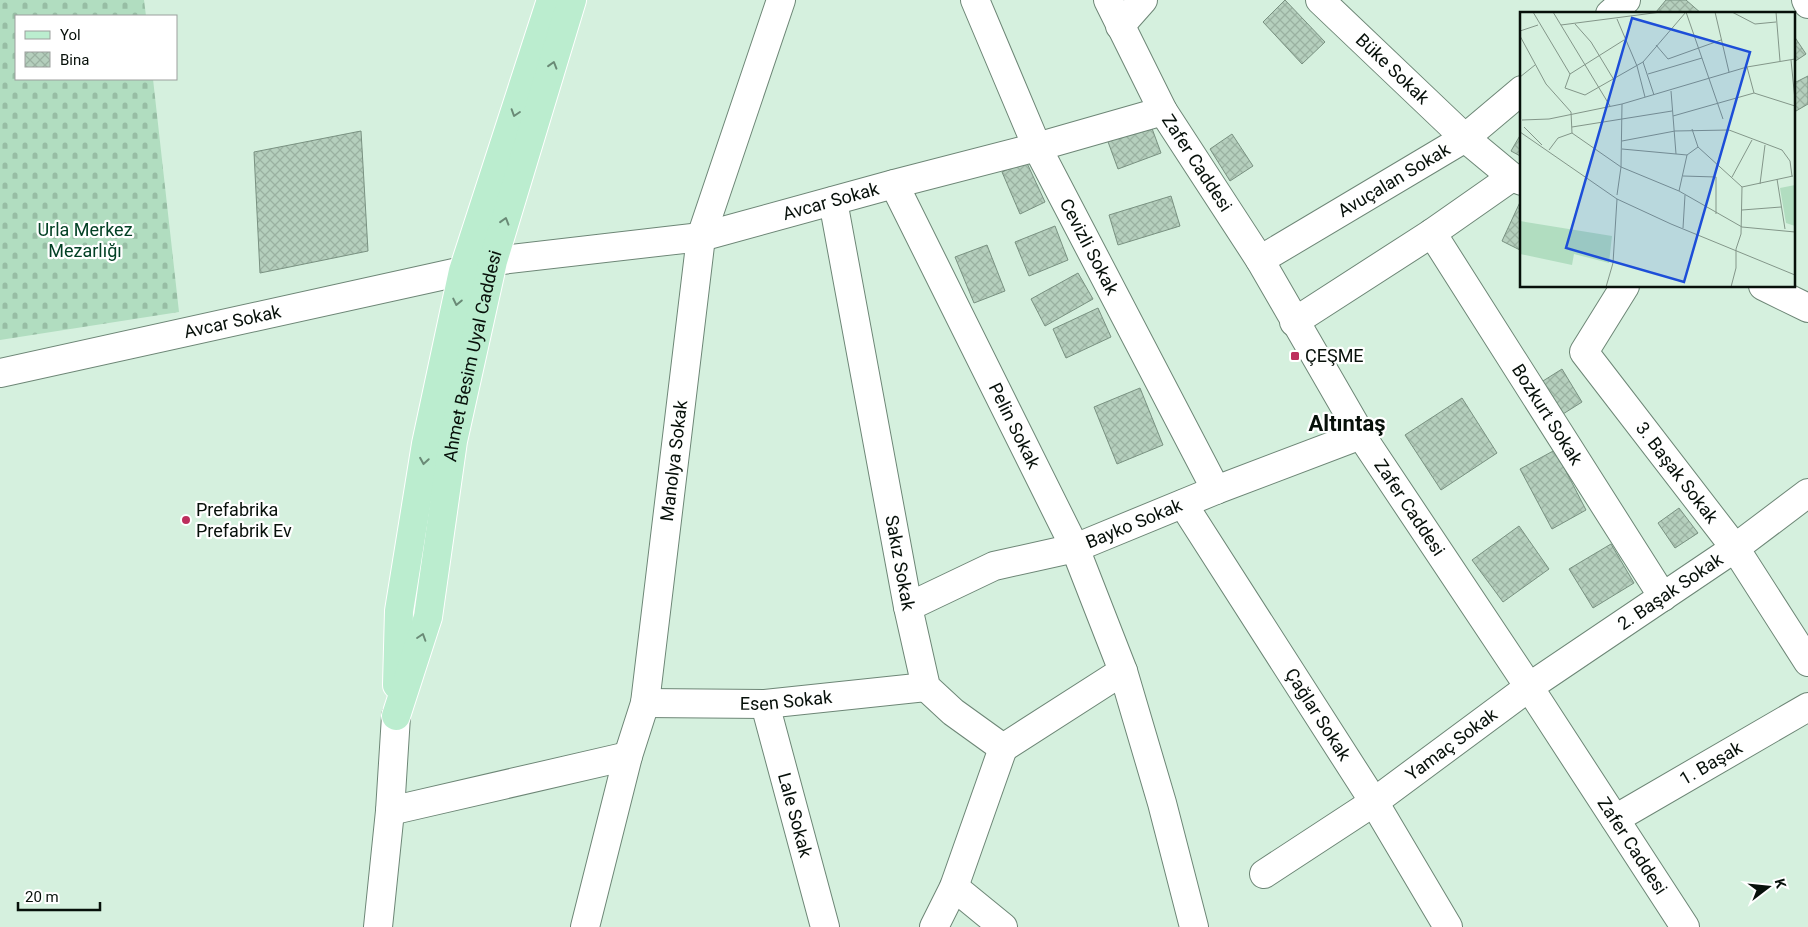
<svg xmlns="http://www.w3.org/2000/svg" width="1808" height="927" font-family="Roboto,sans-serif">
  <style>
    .cemetery { fill: url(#cemetery-stones) }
    .building { fill: url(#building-cross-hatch); stroke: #799181 }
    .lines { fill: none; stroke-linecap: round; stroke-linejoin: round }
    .minor-casing { stroke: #6d8676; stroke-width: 30 }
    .major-casing { stroke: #fff; stroke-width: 30 }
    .minor { stroke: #fff; stroke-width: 28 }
    .major { stroke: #bbedcf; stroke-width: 28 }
    .oneway { stroke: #6a8a76 }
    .poi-dot { fill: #bd2e5d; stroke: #fff; stroke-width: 2 }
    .labels { text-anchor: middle; stroke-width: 4.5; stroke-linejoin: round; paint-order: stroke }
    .street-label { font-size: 18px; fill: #07100a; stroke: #fff }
    .park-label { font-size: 18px; fill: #034125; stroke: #fff }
    .poi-label { font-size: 18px; fill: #07100a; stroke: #fff; text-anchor: start }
    .district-label { font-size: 22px; font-weight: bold; fill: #07100a; stroke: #fff }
    .inset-road { fill: none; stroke: #839689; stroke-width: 1 }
    .view { fill: #1d4ed8; fill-opacity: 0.15; stroke: #1d4ed8; stroke-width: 2.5 }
    .inset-edge { fill: none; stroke: #07100a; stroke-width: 2.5 }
  </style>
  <defs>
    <pattern id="cemetery-stones" width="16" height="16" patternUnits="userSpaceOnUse" patternTransform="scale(1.25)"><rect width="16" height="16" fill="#b1ddc0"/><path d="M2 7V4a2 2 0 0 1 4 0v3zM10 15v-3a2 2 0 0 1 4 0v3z" fill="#97bda4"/></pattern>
    <pattern id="building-cross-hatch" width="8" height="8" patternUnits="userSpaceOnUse" patternTransform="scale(1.25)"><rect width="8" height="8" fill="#b5cfbd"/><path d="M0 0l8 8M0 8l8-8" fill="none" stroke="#9ab1a1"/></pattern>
  </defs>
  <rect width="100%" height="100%" fill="#d5f0de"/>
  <polygon class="cemetery" points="0,0 144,0 146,16 16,16 16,79 153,79 179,312 0,340"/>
  <g class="building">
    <polygon points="1285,0 1325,42 1302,64 1263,22"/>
    <polygon points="1666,0 1686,0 1702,14 1658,14 1656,12"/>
    <polygon points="1794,36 1806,54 1794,62"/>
    <polygon points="1808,76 1808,104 1796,111 1794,106 1794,83"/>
    <polygon points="1150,123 1161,153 1118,169 1107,139"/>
    <polygon points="361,131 368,251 260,273 254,152"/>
    <polygon points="1522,132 1522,157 1511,151"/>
    <polygon points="1232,134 1253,166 1230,181 1210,149"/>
    <polygon points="1026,161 1045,202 1020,214 1002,172"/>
    <polygon points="1171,196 1180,226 1118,245 1109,215"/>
    <polygon points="1521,200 1522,201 1522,251 1502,241"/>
    <polygon points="1055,226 1068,260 1029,276 1015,242"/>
    <polygon points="987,245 1005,291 974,303 955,257"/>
    <polygon points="1078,273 1093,299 1045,326 1031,299"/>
    <polygon points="1098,308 1111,337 1066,358 1053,329"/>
    <polygon points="1562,369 1582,402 1555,419 1535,386"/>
    <polygon points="1140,388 1163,445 1117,464 1094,407"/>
    <polygon points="1462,398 1497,453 1441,490 1405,435"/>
    <polygon points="1555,450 1586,510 1552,529 1520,469"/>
    <polygon points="1679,508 1698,533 1675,548 1658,523"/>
    <polygon points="1519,526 1549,569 1503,602 1472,560"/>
    <polygon points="1611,544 1634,583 1593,608 1569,569"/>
  </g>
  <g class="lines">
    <g class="minor-casing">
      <g id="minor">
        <path id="s1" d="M975,0L1037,147L1216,490"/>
        <path id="s2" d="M1108,0L1163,111L1260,260L1361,435L1529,687L1685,927"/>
        <path id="s3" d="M1320,0L1465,138L1512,177L1522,181"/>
        <polyline points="1806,0 1808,4"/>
        <polyline points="1610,14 1626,0"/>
        <polyline points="1120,26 1143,0"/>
        <path id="s4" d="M894,184L1075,548L1123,671L1162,803L1194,927"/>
        <path id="s5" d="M833,201L908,607L926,687L953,712L1003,748"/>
        <path id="s6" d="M1432,233L1663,597"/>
        <path id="s7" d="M1260,260L1465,138L1522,90"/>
        <path id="s8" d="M493,261L701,237L894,184L1037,147L1163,111"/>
        <path id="s9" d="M1625,286L1584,352L1735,548L1808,662"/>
        <polyline points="1763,286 1808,308"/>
        <polyline points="1294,322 1432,233 1512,177"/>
        <path id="s10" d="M0,373L463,271"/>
        <path id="s11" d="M1183,504L1374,802L1448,927"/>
        <path id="s12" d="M908,607L994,566L1075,548L1216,490L1361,435"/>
        <path id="s13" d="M645,703L765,704L926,687"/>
        <path id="s14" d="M765,704L825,927"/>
        <polyline points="1003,748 1123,671"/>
        <polyline points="390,811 628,756"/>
        <path id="s15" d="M1615,819L1808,707"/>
        <path id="s16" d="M1264,874L1374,802L1529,687L1735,548L1808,493"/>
        <polyline points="954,887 1003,927"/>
        <polyline points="378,927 390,811 396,716"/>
        <path id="s17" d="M585,927L628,756L645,703L701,237L781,0"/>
        <polyline points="934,927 954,887 1003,748"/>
      </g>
    </g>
    <g class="major-casing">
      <g id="major">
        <polyline points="397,685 399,611 426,444 463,271 551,0"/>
        <path id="s18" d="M396,716L428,617L453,441L493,261L572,0"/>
      </g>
    </g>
    <use href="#minor" class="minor"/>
    <use href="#major" class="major"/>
  </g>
  <defs><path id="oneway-chevron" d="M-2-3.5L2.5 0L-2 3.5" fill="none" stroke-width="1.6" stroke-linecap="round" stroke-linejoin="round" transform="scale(1.25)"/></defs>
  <g class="oneway">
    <use href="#oneway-chevron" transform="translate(553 65) rotate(-73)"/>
    <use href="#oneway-chevron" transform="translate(515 113) rotate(108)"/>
    <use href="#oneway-chevron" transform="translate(505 221) rotate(-73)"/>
    <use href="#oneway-chevron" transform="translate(457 302) rotate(102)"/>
    <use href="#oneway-chevron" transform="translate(424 461) rotate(99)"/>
    <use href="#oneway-chevron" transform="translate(422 637) rotate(-72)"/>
  </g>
  <g class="poi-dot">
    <rect x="1290" y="351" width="10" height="10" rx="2.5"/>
    <circle cx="186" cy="520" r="5"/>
  </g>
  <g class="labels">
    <g class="street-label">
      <text dy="6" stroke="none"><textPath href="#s3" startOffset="100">Büke Sokak</textPath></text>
      <text dy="6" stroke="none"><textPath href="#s2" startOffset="186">Zafer Caddesi</textPath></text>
      <text dy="6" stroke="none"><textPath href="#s7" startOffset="156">Avuçalan Sokak</textPath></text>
      <text dy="6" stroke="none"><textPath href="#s8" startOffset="344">Avcar Sokak</textPath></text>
      <text dy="6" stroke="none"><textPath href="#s1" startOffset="272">Cevizli Sokak</textPath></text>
      <text dy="6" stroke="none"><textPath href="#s10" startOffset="238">Avcar Sokak</textPath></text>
      <text dy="6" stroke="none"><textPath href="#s18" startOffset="369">Ahmet Besim Uyal Caddesi</textPath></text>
      <text dy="6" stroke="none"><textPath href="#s6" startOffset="215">Bozkurt Sokak</textPath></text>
      <text dy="6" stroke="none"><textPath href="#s4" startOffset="270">Pelin Sokak</textPath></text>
      <text dy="6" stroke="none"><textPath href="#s17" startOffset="476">Manolya Sokak</textPath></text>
      <text dy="6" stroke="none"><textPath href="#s9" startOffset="230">3. Başak Sokak</textPath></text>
      <text dy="6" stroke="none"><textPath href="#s2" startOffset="591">Zafer Caddesi</textPath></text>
      <text dy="6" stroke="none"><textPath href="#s12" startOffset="242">Bayko Sokak</textPath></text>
      <text dy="6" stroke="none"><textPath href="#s5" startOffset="368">Sakız Sokak</textPath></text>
      <text dy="6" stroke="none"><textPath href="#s16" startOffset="495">2. Başak Sokak</textPath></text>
      <text dy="6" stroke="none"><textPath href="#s13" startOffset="141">Esen Sokak</textPath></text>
      <text dy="6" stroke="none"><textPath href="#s11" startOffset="250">Çağlar Sokak</textPath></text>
      <text dy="6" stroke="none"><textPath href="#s16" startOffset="228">Yamaç Sokak</textPath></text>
      <text dy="6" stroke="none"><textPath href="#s15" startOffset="111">1. Başak</textPath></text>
      <text dy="6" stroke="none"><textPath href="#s14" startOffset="115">Lale Sokak</textPath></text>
      <text dy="6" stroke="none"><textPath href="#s2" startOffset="996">Zafer Caddesi</textPath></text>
    </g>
    <g class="park-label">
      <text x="85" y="236">Urla Merkez<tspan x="85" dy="21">Mezarlığı</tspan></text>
    </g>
    <g class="poi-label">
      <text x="1305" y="362">ÇEŞME</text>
      <text x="196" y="516">Prefabrika<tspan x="196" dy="21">Prefabrik Ev</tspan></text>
    </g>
    <g class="district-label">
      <text x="1347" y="431">Altıntaş</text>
    </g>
  </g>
  <g transform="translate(1520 12)">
    <rect width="275" height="275" fill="#d5f0de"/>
    <path d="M0,209L92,224L89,251L54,242L52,253L0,242Z" fill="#b1ddc0"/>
    <path d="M275,173V214L266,211L260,176Z" fill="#b1ddc0"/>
    <path class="inset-road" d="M13,0L50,62M33,0L90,94M166,0L203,107M195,0L209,60M212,0L235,12L256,10M256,0L260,49M97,7L117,54L125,85M55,12L71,30L94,68M41,13L141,0M0,19L18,13M0,24L26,72L51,100L52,121L101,155L159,179L222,215L275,220M136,33L148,47L201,28M271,48L275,88M123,50L134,83M227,55L234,81M50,62L104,28M50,62L45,76L65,83M128,62L182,46M0,65L15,53M151,79L156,142M65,83L123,50L166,0M153,104L234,81L275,94M29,107L102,92L227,55L275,47M2,108L29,107M4,115L22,133M52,115L152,99M172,117L178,135M0,120L97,187L151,212M102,129L155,119L209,118L262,138L270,149L272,164M178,135L222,175L273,164M102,137L167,143L178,135M29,138L38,126L52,121M163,164L196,165M196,165V202M212,165L232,128M257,167L265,217M240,172L245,133M159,179L167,143M97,183L101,155L102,92M222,198L261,195M151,212L275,263M163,216L165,183M86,275L93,251L97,187M211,275L216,256V237L221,222L222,175"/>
    <path class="view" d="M112,6L230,40L164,270L46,236Z"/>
    <rect width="275" height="275" class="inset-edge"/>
  </g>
  <rect x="15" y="15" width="162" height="65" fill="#ffffff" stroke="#9c9f9d"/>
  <rect x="25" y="31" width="25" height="8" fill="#bbedcf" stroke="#9c9f9d"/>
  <text x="60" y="40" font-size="15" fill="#07100a">Yol</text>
  <rect x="25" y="52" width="25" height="15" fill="url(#building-cross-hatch)" stroke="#9c9f9d"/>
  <text x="60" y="65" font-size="15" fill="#07100a">Bina</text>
  <g transform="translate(1768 887) rotate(74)" stroke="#ffffff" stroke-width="4" paint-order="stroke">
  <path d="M0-4L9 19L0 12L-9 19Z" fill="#07100a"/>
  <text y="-8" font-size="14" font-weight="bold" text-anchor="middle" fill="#07100a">K</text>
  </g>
  <path d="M18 902v8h82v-8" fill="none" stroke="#07100a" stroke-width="2.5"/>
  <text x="25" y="902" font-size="15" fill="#07100a" stroke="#ffffff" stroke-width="4" paint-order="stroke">20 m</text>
</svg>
